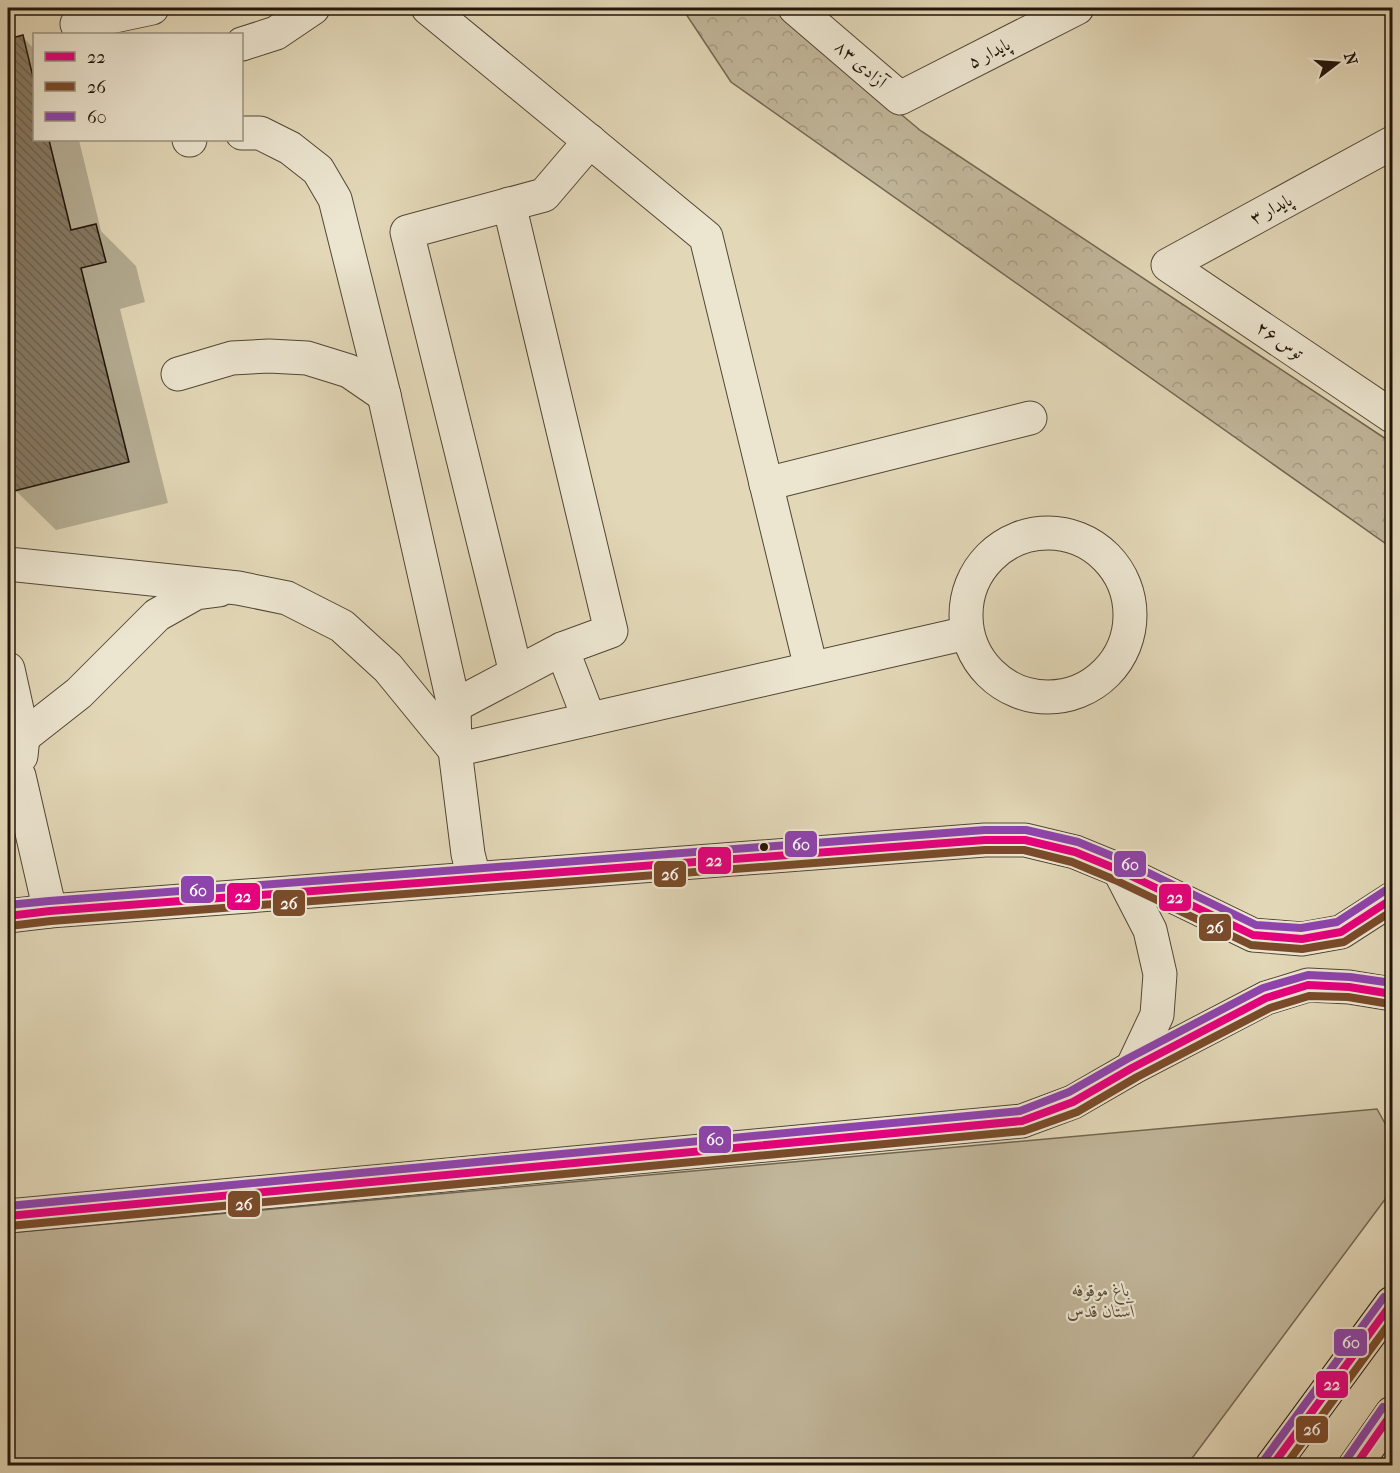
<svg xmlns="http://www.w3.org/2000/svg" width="1400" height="1473" font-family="'IM FELL French Canon',Amiri,serif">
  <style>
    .forest { fill: url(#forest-crowns); stroke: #726652; stroke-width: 1.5 }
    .garden { fill: #c1b69a; stroke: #726652; stroke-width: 1.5 }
    .shadow { fill: #0003 }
    .building { fill: url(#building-back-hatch); stroke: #22150a; stroke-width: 1.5 }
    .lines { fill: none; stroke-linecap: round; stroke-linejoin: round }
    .minor-casing { stroke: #524635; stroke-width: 35 }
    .major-casing { stroke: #22150a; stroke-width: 35 }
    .minor { stroke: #ece5d0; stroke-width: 33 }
    .major { stroke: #e2d7b7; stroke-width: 33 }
    .bus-1-casing { stroke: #ece5d0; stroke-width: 12 }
    .bus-2-casing { stroke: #ece5d0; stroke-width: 12 }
    .bus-3-casing { stroke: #ece5d0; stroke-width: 12 }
    .bus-1 { stroke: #e5007d; stroke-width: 8 }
    .bus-2 { stroke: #7a4b2a; stroke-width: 8 }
    .bus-3 { stroke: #8e44ad; stroke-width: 8 }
    .bus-dot { fill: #22150a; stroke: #ece5d0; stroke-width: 2 }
    .labels { text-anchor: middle; stroke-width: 4.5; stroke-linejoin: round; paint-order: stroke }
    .street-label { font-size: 18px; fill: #22150a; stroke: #ece5d0 }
    .park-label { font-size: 18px; font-style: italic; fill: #5a4d3c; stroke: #ece5d0 }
    .line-badge { stroke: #ece5d0; stroke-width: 2 }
    .badge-label { font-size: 16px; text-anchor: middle; font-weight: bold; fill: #fff }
  </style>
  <defs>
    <pattern id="forest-crowns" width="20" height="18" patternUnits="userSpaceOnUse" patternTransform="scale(1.5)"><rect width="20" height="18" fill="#c1b69a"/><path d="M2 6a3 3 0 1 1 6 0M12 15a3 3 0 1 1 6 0" fill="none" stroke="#a69c83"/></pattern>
    <pattern id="building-back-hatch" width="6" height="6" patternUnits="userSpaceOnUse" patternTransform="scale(1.5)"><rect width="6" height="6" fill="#867a64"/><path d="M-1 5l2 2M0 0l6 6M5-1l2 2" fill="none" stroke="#6d6351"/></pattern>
  </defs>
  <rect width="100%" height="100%" fill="#e2d7b7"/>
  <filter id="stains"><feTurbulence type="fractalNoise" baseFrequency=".00333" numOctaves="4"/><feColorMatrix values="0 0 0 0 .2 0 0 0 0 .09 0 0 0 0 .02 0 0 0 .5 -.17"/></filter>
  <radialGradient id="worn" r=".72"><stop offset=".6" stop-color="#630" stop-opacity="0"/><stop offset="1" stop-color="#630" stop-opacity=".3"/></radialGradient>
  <polygon class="forest" points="682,8 774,8 921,131 1392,443 1392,548 731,82"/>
  <polygon class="garden" points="1377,1109 1392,1136 1392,1190 1187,1465 8,1465 8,1233"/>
  <polygon class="shadow" points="23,37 34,49 34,140 79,140 101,231 136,266 145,302 120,309 168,503 56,530 15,490 8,458 8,41"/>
  <polygon class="building" points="23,35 34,81 34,140 49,140 71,230 96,224 106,262 81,268 129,462 14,491 8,464 8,39"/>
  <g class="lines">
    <g class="minor-casing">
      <g id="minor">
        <polyline points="428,8 706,237 811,668"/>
        <polyline points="795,8 900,98 1077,8"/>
        <polyline points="77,24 152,8"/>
        <polyline points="242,44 276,33 313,8"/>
        <polyline points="242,133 260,133 290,148 318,170 335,199 384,395 454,706 455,750 468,854 474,878"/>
        <polyline points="189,140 190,140"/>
        <polyline points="1392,143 1168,265 1392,416"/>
        <polyline points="509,204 611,631 562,649"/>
        <polyline points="178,374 232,358 269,356 307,358 349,371 384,395"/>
        <polyline points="766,484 1030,418"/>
        <circle cx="1048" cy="615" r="82"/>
        <polyline points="8,564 238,588 287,598 342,626 388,668 455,750 967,633"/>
        <polyline points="8,669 23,737 21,756"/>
        <polyline points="516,673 407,232 544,195 590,141"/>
        <polyline points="454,706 562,649 589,719"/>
        <polyline points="8,741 23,737 79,693 157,615 196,593 219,590"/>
        <polyline points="19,776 50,911"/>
        <polyline points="1119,870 1150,930 1160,974 1157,1015 1132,1068"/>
        <polyline points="8,916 50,911 985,840 1025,840 1075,852 1119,870 1253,935 1302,939 1341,932 1392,899"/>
        <polyline points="8,1216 1022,1121 1073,1102 1132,1068 1266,998 1308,985 1349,987 1392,994"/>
      </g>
    </g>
    <g class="major-casing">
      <g id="major">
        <polyline points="1272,1466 1392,1303"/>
        <polyline points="1355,1466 1392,1413"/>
      </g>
    </g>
    <use href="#minor" class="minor"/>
    <use href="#major" class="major"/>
    <g class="bus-1-casing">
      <g id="bus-1">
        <polyline points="8,916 50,911 985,840 1025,840 1075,852 1119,870 1253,935 1302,939 1341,932 1392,899"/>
        <polyline points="8,1216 1022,1121 1073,1102 1132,1068 1266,998 1308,985 1349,987 1392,994"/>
        <polyline points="1272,1466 1392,1303"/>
        <polyline points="1355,1466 1392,1413"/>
      </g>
    </g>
    <g class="bus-2-casing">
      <g id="bus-2">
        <polyline points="9,926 51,921 985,850 1024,850 1072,862 1115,880 1251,945 1302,949 1344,942 1392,911"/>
        <polyline points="9,1226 1024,1131 1077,1112 1137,1077 1270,1008 1309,996 1348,997 1390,1004"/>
        <polyline points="1285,1466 1392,1320"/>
      </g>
    </g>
    <g class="bus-3-casing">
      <g id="bus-3">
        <polyline points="8,905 49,901 985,830 1026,830 1078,842 1124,861 1256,925 1301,928 1337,922 1386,890"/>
        <polyline points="8,1206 1020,1111 1069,1092 1127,1059 1263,988 1308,975 1350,977 1392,983"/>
        <polyline points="1264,1460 1384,1297"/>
        <polyline points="1346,1460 1383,1407"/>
      </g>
    </g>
    <use href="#bus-1" class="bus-1"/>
    <use href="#bus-2" class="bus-2"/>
    <use href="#bus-3" class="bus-3"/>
  </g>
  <circle class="bus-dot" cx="764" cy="847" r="5"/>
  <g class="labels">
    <g class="street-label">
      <text transform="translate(989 53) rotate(-27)" y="6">پایدار ۵</text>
      <text transform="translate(861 64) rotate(41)" y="6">آزادی ۸۳</text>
      <text transform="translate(1271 209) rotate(-28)" y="6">پایدار ۳</text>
      <text transform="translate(1280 340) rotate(34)" y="6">توس ۲۶</text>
    </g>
    <g class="park-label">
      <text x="1101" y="1296">باغ موقوفه<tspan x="1101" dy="21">آستان قدس</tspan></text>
    </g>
  </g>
  <g class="line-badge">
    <rect x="784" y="830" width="34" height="28" rx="6" fill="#8e44ad"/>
    <rect x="697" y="846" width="35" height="29" rx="6" fill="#e5007d"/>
    <rect x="1113" y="850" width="34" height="28" rx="6" fill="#8e44ad"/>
    <rect x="653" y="860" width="34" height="28" rx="6" fill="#7a4b2a"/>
    <rect x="180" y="875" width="35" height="29" rx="6" fill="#8e44ad"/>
    <rect x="226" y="882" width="35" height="29" rx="6" fill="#e5007d"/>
    <rect x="1158" y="883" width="34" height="29" rx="6" fill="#e5007d"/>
    <rect x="272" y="889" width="34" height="28" rx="6" fill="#7a4b2a"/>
    <rect x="1198" y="913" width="34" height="29" rx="6" fill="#7a4b2a"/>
    <rect x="698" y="1125" width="34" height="29" rx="6" fill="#8e44ad"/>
    <rect x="227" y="1190" width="34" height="28" rx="6" fill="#7a4b2a"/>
    <rect x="1333" y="1328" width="35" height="29" rx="6" fill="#8e44ad"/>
    <rect x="1315" y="1370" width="34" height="29" rx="6" fill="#e5007d"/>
    <rect x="1295" y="1415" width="34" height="29" rx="6" fill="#7a4b2a"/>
  </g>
  <g class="badge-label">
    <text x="801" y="850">60</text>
    <text x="714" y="866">22</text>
    <text x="1130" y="870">60</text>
    <text x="670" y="880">26</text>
    <text x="198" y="896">60</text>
    <text x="243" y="902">22</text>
    <text x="1175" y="903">22</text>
    <text x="289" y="909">26</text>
    <text x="1215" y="933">26</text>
    <text x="715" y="1145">60</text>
    <text x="244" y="1210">26</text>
    <text x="1351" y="1348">60</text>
    <text x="1332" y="1390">22</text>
    <text x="1312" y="1435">26</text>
  </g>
  <rect width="1400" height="1473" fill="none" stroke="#e2d7b7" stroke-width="30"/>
  <rect x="9" y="9" width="1382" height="1455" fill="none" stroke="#22150a" stroke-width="3"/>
  <rect x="15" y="15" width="1370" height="1443" fill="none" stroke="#22150a" stroke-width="1.5"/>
  <rect x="33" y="33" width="210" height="108" fill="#ece5d0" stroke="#9b9281" stroke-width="1.5"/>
  <rect x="45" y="52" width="30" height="9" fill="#e5007d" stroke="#9b9281" stroke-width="1.5"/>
  <text x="87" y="63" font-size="18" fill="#22150a">22</text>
  <rect x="45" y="82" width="30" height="9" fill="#7a4b2a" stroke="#9b9281" stroke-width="1.5"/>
  <text x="87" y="93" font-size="18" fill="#22150a">26</text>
  <rect x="45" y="112" width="30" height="9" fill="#8e44ad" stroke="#9b9281" stroke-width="1.5"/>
  <text x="87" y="123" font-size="18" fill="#22150a">60</text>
  <g transform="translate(1337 63) rotate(73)" stroke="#ece5d0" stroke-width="4.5" paint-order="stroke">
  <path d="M0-4.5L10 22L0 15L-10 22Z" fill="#22150a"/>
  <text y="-9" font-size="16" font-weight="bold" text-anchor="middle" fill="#22150a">N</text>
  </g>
  <rect width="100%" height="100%" filter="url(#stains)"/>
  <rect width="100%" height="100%" fill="url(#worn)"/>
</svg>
